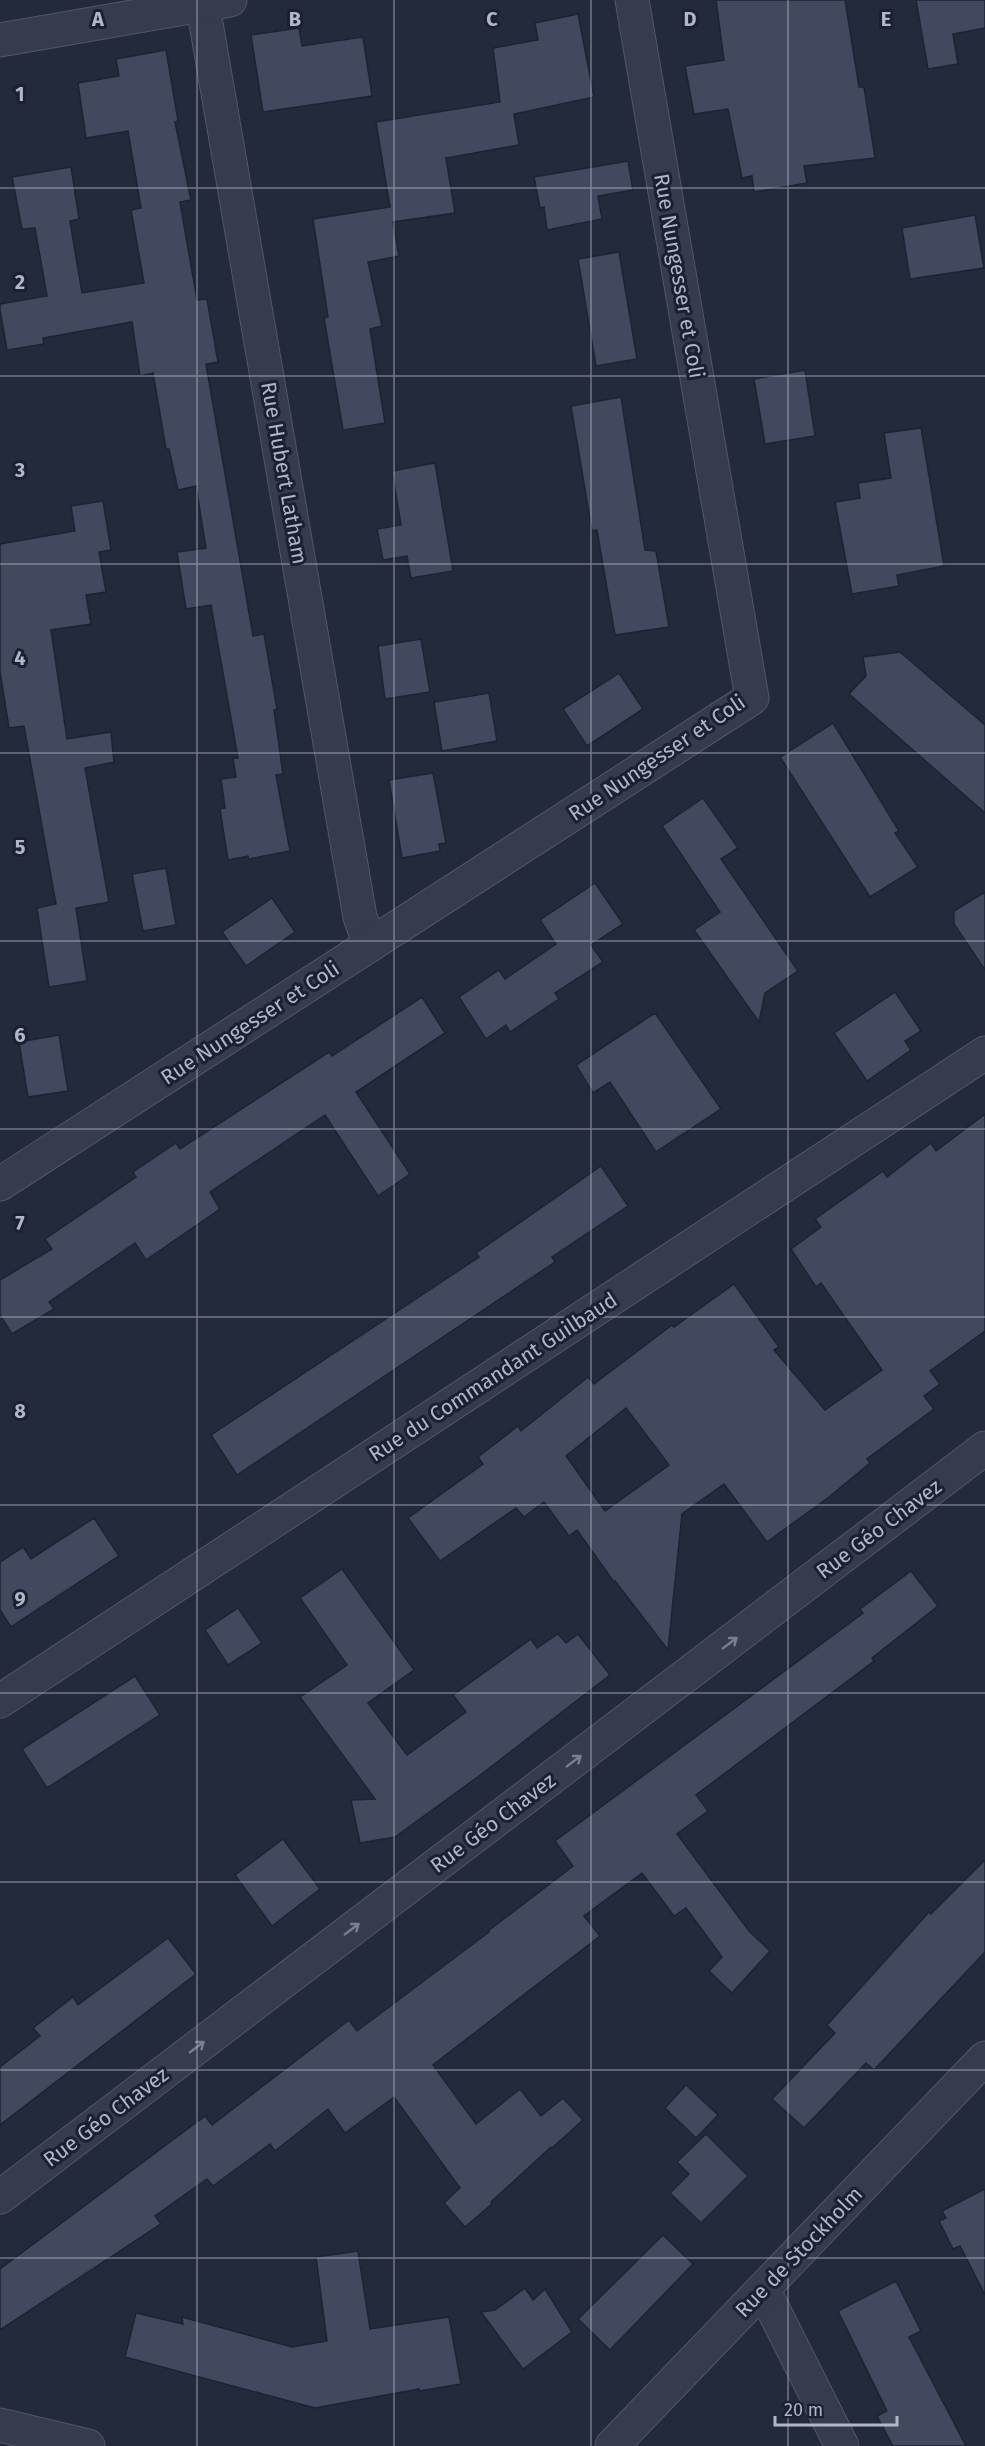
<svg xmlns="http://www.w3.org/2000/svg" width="985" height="2446" font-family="'Fira Sans',sans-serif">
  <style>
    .building { fill: #41495e; stroke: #1d2333; stroke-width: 1.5; fill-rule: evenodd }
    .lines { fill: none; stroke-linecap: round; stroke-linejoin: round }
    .minor-casing { stroke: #515767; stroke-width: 35 }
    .tertiary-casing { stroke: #515767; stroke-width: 35 }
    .minor { stroke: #363c4c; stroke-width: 33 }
    .tertiary { stroke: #363c4c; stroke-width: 33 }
    .oneway { stroke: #7a8090 }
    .grid { fill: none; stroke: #b1b7c7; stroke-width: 1.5; stroke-opacity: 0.55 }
    .labels { text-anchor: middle; stroke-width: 6; stroke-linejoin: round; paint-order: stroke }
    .street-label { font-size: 21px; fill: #b1b7c7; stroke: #1b2131 }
    .grid-label { font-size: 20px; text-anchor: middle; font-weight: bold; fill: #b1b7c7; stroke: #1b2131; stroke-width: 6; stroke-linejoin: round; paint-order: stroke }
  </style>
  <rect width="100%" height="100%" fill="#222a3c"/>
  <g class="building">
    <polygon points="716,0 845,0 859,87 864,87 875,158 804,166 807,183 754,192 752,176 742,178 728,109 694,114 685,66 724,60"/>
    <polygon points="916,0 985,0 985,28 953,34 958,64 928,69"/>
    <polygon points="578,14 594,97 514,114 519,145 446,158 455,213 393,222 399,256 368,262 382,326 370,329 385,423 343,430 324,318 328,317 313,219 390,207 376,122 500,102 493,48 538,40 535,23"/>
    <polygon points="299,28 302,46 363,37 372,96 263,112 251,35"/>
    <polygon points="166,50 178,121 175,122 191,200 180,202 197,300 207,299 218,362 206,364 253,636 264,634 277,709 274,710 283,774 276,775 290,851 249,859 248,856 228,860 220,809 225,808 221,779 236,777 233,758 238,758 211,605 186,609 177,552 206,548 196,486 178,490 169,449 166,449 153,373 140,376 132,322 43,338 44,344 7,350 0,310 0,304 47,296 35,228 22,229 12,177 71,167 79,219 70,221 82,293 144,283 131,210 141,208 128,131 86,138 78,83 119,76 116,59"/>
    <polygon points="628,161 633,190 598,196 602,219 547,230 544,207 540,208 534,177"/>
    <polygon points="975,215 984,268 910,279 902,228"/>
    <polygon points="619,252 637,359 596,366 578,259"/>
    <polygon points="805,370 815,436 765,444 754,379"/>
    <polygon points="621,397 645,550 656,551 669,627 615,635 597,530 592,531 571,406"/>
    <polygon points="921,428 944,566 897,575 899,586 852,594 835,502 860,498 858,483 891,478 884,433"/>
    <polygon points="435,463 453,571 411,578 407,556 383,560 377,529 401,525 392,471"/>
    <polygon points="103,501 111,550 99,552 106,592 86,595 91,624 51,630 67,739 111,732 114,762 85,768 109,902 76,908 87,981 49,987 37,908 56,904 24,726 9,728 0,671 0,544 75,531 71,506"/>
    <polygon points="421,639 430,692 385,699 378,646"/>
    <polygon points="900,652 985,725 985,813 849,694 866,676 863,657"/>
    <polygon points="619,673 643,709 587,746 563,709"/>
    <polygon points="489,693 497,741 442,751 434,702"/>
    <polygon points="833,723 899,831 895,833 918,867 870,897 780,757"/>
    <polygon points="433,773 446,843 439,844 440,851 402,858 389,780"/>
    <polygon points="703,798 738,848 721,859 798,971 765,993 759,1022 694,930 720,912 662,826"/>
    <polygon points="166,868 176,925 143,931 132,874"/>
    <polygon points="595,883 623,924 591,945 603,962 555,993 559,999 510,1032 506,1025 486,1039 459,997 499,970 505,979 556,944 540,920"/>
    <polygon points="985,892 985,970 954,924 954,911"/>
    <polygon points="272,898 295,932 246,966 222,932"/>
    <polygon points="895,992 921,1031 905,1041 911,1050 867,1081 834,1033"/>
    <polygon points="422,997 445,1033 356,1092 410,1174 378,1196 325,1115 210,1192 220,1209 146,1260 135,1243 49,1302 54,1309 12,1334 0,1315 0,1280 52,1249 45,1239 136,1177 133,1172 176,1143 180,1149 329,1052 332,1056"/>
    <polygon points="655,1013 721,1109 656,1152 610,1082 593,1093 576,1065"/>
    <polygon points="59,1035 68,1091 28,1097 19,1042"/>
    <path d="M985,1114V1331L930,1371L940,1384L924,1396L934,1409L867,1459L870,1463L829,1497L767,1542L724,1484L682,1514L668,1650L615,1581L614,1582L577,1530L569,1536L544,1502L524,1517L516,1508L440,1561L408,1518L483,1464L478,1457L518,1426L521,1431L588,1377L594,1384L672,1325L674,1327L734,1284L779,1347L774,1350L825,1410L882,1370L821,1283L816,1287L791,1249L821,1227L815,1219L883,1171L887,1177L931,1143L936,1151ZM626,1408L669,1465L605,1511L566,1456Z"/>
    <polygon points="601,1166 628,1206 552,1257 555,1262 237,1475 211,1435 479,1257 476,1253"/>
    <polygon points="94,1518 119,1556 11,1627 0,1610 0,1562 23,1547 31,1559"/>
    <polygon points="342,1569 414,1670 368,1703 407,1755 466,1712 453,1695 531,1639 537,1648 558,1634 566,1643 578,1634 610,1675 479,1776 395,1837 360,1843 351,1800 375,1799 300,1697 347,1665 300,1598"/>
    <polygon points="911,1571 938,1606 872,1658 874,1661 696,1795 708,1811 677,1834 749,1931 770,1951 732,1993 709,1971 722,1957 686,1908 674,1916 642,1873 584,1916 600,1936 433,2065 476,2124 520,2089 541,2116 563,2098 583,2120 552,2148 551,2147 491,2202 492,2204 465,2227 444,2203 460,2188 394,2097 345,2133 328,2109 275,2151 270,2144 213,2186 207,2179 155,2216 161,2224 0,2330 0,2269 205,2116 212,2125 349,2020 357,2031 489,1932 488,1931 573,1866 555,1841 863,1613 860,1609"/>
    <polygon points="238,1608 262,1643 228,1665 205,1630"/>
    <polygon points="135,1676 160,1715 47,1788 22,1749"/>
    <polygon points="283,1839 320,1889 272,1926 235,1875"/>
    <polygon points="985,1860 985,1952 874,2070 866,2063 804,2128 772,2099 835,2033 827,2025 929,1912 931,1914"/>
    <polygon points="168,1938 196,1974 0,2125 0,2067 40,2036 33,2028 73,1997 78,2005"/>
    <polygon points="686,2085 718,2115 696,2138 665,2108"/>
    <polygon points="706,2134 748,2176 701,2223 670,2193 689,2174 677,2162"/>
    <polygon points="985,2189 985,2295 960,2246 953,2249 939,2221 946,2218 942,2211"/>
    <polygon points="663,2235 693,2264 610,2350 578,2319"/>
    <polygon points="358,2251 370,2329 449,2317 461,2384 419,2391 419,2389 315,2408 125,2357 136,2313 183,2324 182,2317 292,2347 327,2341 316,2257"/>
    <polygon points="896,2281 921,2331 909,2337 966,2446 893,2446 877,2416 887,2411 838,2311"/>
    <polygon points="525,2288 533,2300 545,2289 572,2332 523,2369 481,2312 495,2310"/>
  </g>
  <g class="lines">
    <g class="minor-casing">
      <g id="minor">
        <polyline points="202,0 360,917 370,945"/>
        <polyline points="0,40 230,0"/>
        <polyline points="0,1184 752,698 632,0"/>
        <polyline points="0,1701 985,1053"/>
        <polyline points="0,2197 985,1448"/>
        <polyline points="763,2289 842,2446"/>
        <polyline points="0,2425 88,2446"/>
      </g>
    </g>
    <g class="tertiary-casing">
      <polyline id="tertiary" points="612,2446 985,2058"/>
    </g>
    <use href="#minor" class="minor"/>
    <use href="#tertiary" class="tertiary"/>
  </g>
  <defs><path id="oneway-shaft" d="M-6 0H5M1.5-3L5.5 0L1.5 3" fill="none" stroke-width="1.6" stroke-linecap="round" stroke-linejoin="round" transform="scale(1.5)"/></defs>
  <g class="oneway">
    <use href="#oneway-shaft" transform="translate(730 1643) rotate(-37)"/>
    <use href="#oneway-shaft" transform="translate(574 1761) rotate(-37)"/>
    <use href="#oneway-shaft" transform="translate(352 1929) rotate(-37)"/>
    <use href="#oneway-shaft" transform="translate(197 2047) rotate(-37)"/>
  </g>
  <path class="grid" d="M197,0V2446M394,0V2446M591,0V2446M788,0V2446M0,188H985M0,376H985M0,564H985M0,753H985M0,941H985M0,1129H985M0,1317H985M0,1505H985M0,1693H985M0,1882H985M0,2070H985M0,2258H985"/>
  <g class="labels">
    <g class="street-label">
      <text transform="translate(679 276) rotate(80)" y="7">Rue Nungesser et Coli</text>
      <text transform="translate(284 473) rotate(80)" y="7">Rue Hubert Latham</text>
      <text transform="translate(657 758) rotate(-34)" y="7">Rue Nungesser et Coli</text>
      <text transform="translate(250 1023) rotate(-33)" y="7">Rue Nungesser et Coli</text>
      <text transform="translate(493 1377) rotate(-33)" y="7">Rue du Commandant Guilbaud</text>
      <text transform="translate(879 1529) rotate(-37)" y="7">Rue Géo Chavez</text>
      <text transform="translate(493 1823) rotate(-37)" y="7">Rue Géo Chavez</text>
      <text transform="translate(106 2117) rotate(-37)" y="7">Rue Géo Chavez</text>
      <text transform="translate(799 2252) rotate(-46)" y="7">Rue de Stockholm</text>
    </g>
  </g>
  <g class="grid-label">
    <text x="98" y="26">A</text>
    <text x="295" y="26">B</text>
    <text x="492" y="26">C</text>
    <text x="690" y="26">D</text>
    <text x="886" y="26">E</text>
    <text x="20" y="101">1</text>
    <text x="20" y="289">2</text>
    <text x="20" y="477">3</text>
    <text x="20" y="665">4</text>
    <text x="20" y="854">5</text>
    <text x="20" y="1042">6</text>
    <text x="20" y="1230">7</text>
    <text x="20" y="1418">8</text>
    <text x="20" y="1606">9</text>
  </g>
  <path d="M775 2416v9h122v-9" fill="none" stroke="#b1b7c7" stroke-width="3"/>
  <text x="784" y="2416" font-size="18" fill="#b1b7c7" stroke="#1b2131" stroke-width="4.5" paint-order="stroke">20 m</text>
</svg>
